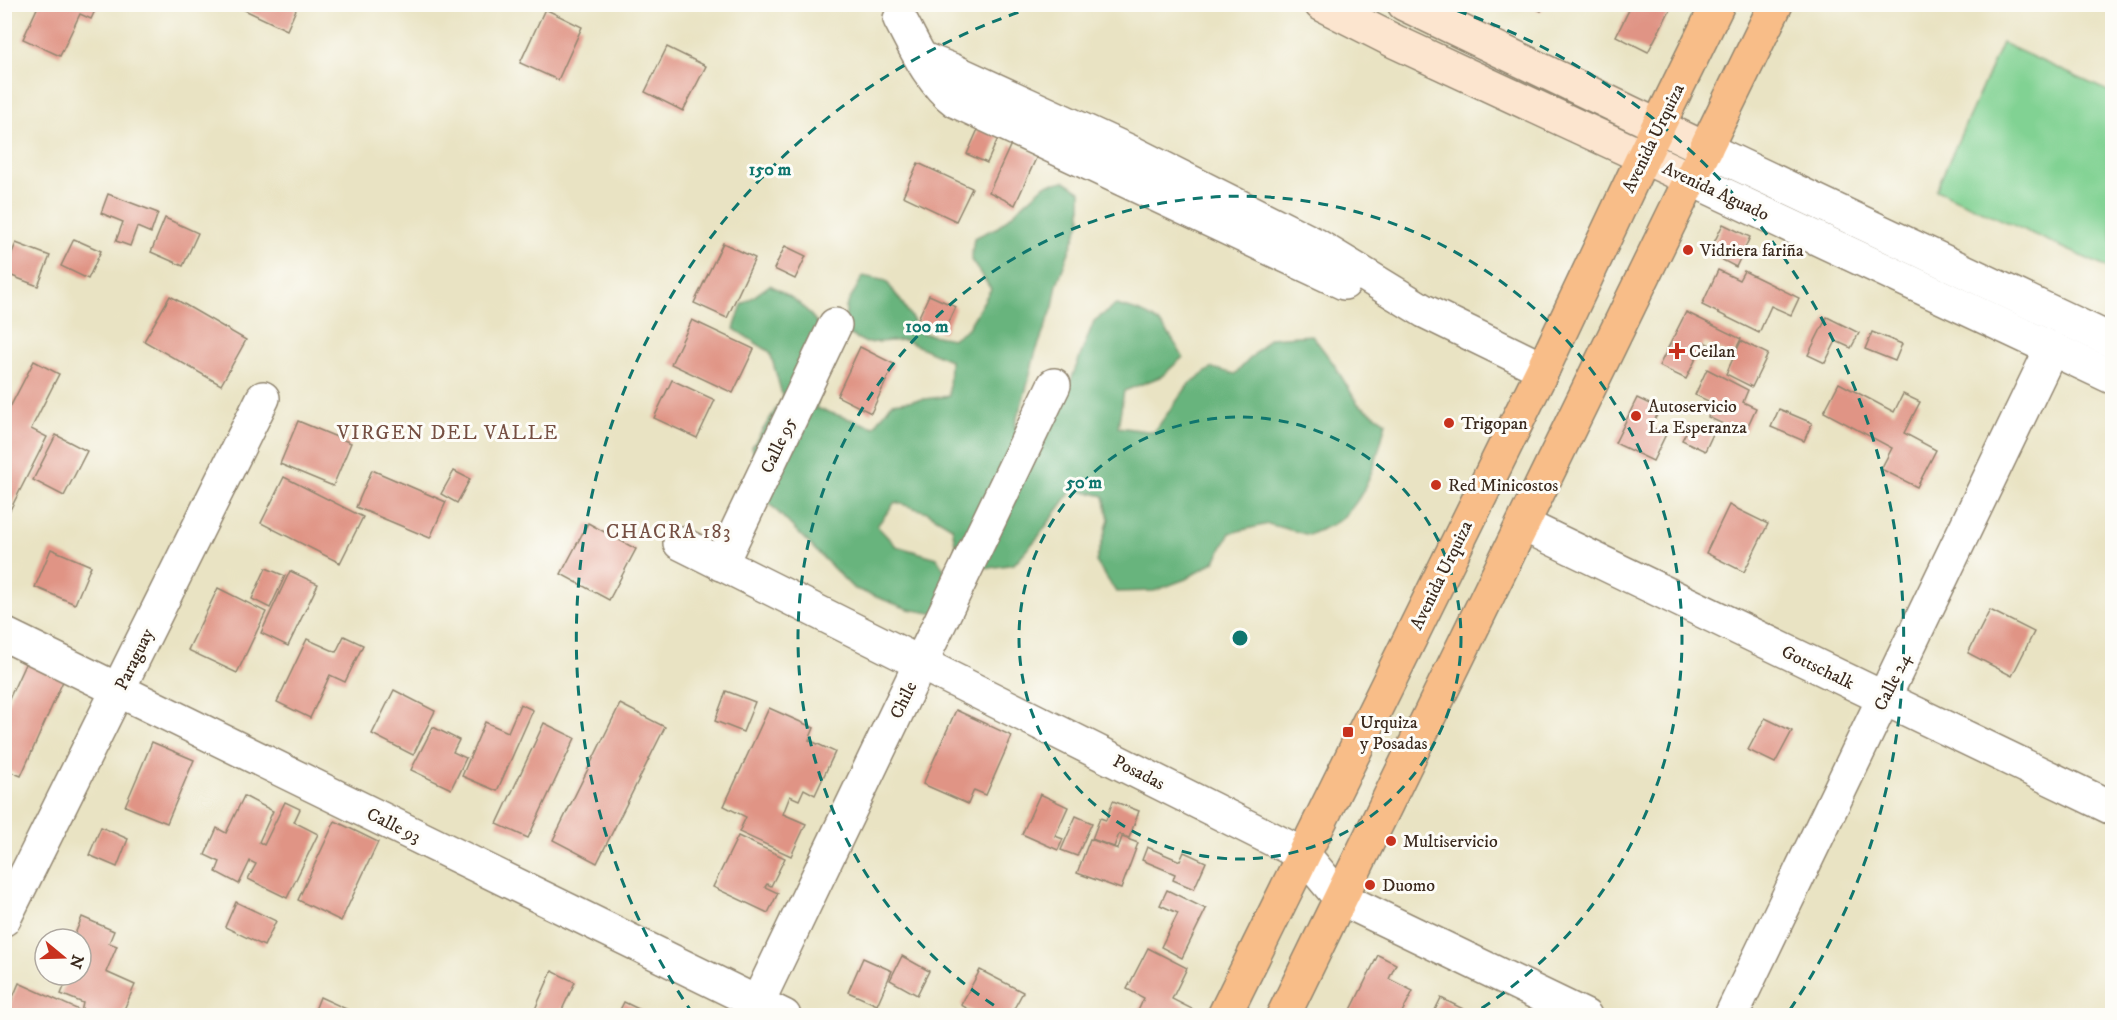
<svg xmlns="http://www.w3.org/2000/svg" width="2117" height="1020" font-family="'IM FELL DW Pica',serif">
  <style>
    .green { fill: #81d293; stroke: #5e7e58; stroke-width: 1.5 }
    .forest { fill: #68b47d; stroke: #526f4e; stroke-width: 1.5 }
    .building { fill: #e09485 }
    .lines { fill: none; stroke-linecap: round; stroke-linejoin: round }
    .minor-casing { stroke: #928670; stroke-width: 36 }
    .tertiary-casing { stroke: #928670; stroke-width: 36 }
    .secondary-casing { stroke: #928670; stroke-width: 36 }
    .primary-casing { stroke: #928670; stroke-width: 36 }
    .minor { stroke: #fff; stroke-width: 33 }
    .tertiary { stroke: #fff; stroke-width: 33 }
    .secondary { stroke: #fce5cf; stroke-width: 33 }
    .primary { stroke: #f8bd88; stroke-width: 33 }
    .ring { fill: none; stroke: #0f766e; stroke-width: 3; stroke-dasharray: 10 8 }
    .poi-dot { fill: #c8321e; stroke: #fdfcf7; stroke-width: 2 }
    .labels { text-anchor: middle; stroke-width: 6; stroke-linejoin: round; paint-order: stroke }
    .street-label { font-size: 18px; fill: #3b2a1e; stroke: #fdfcf7 }
    .poi-label { font-size: 18px; fill: #3b2a1e; stroke: #fdfcf7; text-anchor: start }
    .neighbourhood-label { font-size: 20px; letter-spacing: 1.5px; fill: #754f42; stroke: #fdfcf7 }
    .centre { fill: #0f766e; stroke: #fdfcf7; stroke-width: 3 }
    .ring-label { font-size: 18px; text-anchor: middle; font-weight: bold; fill: #0f766e; stroke: #fdfcf7; stroke-width: 6; stroke-linejoin: round; paint-order: stroke }
  </style>
  <rect width="100%" height="100%" fill="#fdfcf7"/>
  <filter id="ink" filterUnits="userSpaceOnUse"><feTurbulence type="fractalNoise" baseFrequency=".0167" numOctaves="2"/><feDisplacementMap in="SourceGraphic" scale="12" xChannelSelector="R" yChannelSelector="G"/><feConvolveMatrix kernelMatrix="1 2 1 2 8 2 1 2 1" color-interpolation-filters="sRGB"/></filter>
  <filter id="wash" filterUnits="userSpaceOnUse"><feTurbulence type="fractalNoise" baseFrequency=".008" numOctaves="4" result="noise"/><feDisplacementMap in="SourceGraphic" scale="24" xChannelSelector="R" yChannelSelector="G"/><feGaussianBlur stdDeviation="1.35" result="paint"/><feColorMatrix in="noise" values="0 0 0 0 0 0 0 0 0 0 0 0 0 0 0 0 0 1.4 0 .05"/><feComposite in="paint" operator="in"/></filter>
  <g filter="url(#wash)">
    <rect width="100%" height="100%" fill="#e9e3c3"/>
    <polygon class="green" points="2002,43 2112,93 2112,270 1936,190"/>
    <path class="forest" d="M1065,181L1081,192V220L1057,284L1053,307L1035,354L1026,390L1014,427L1048,418L1067,390L1094,321L1116,305C1156,314 1163,322 1183,357L1162,376L1124,391L1118,427L1154,432L1189,384L1212,368L1235,374L1270,338L1312,335L1333,363L1358,404L1386,422C1378,455 1368,499 1338,521C1330,527 1318,530 1309,535L1268,524L1230,533L1215,561L1186,579L1154,591L1116,592L1096,562L1109,519L1104,496L1073,489L1038,537L1014,564L990,568L958,559L952,527L927,512L895,502L877,526L896,546L937,558L956,589L942,615L908,609L853,588L768,502L752,447L783,398L770,352L734,329L742,305L770,285C802,302 812,313 830,343L816,408L874,427L892,403L949,396L950,360L904,340L866,343L845,332L846,307L863,276L886,281L903,304L921,333L952,339L968,328L991,289L971,260L974,238L998,227L1045,185Z"/>
    <g id="blocks">
      <g class="building">
        <polygon points="39,4 98,4 91,19 80,14 60,56 23,39"/>
        <polygon points="232,4 297,4 298,5 287,30"/>
        <polygon points="432,4 451,4 448,12"/>
        <polygon points="1632,4 1673,4 1648,52 1616,36"/>
        <polygon points="1529,5 1545,5 1541,11"/>
        <polygon points="545,9 582,27 558,80 520,63"/>
        <polygon points="667,47 706,66 683,111 645,92"/>
        <polygon points="979,127 999,136 987,163 967,154"/>
        <polygon points="1011,144 1037,156 1015,205 989,192"/>
        <polygon points="918,163 972,188 956,221 903,196"/>
        <polygon points="108,194 158,213 151,233 137,227 130,246 116,241 123,222 101,213"/>
        <polygon points="165,218 198,233 183,266 151,252"/>
        <polygon points="1723,224 1750,237 1736,267 1709,253"/>
        <polygon points="74,239 101,251 88,279 61,266"/>
        <polygon points="16,243 50,256 38,286 4,273"/>
        <polygon points="723,243 755,258 727,318 694,303"/>
        <polygon points="785,246 806,256 795,279 774,269"/>
        <polygon points="1718,270 1739,280 1744,271 1799,298 1791,315 1771,306 1759,333 1702,305"/>
        <polygon points="929,295 956,307 944,333 917,321"/>
        <polygon points="170,296 246,340 221,385 144,341"/>
        <polygon points="1686,312 1741,339 1732,356 1704,342 1686,379 1659,366"/>
        <polygon points="1827,317 1859,333 1851,348 1836,341 1825,363 1808,355"/>
        <polygon points="692,320 754,349 733,393 671,364"/>
        <polygon points="1872,332 1902,344 1895,361 1865,349"/>
        <polygon points="1741,341 1768,354 1752,387 1726,374"/>
        <polygon points="860,347 894,364 871,413 837,396"/>
        <polygon points="34,361 59,374 31,429 47,437 10,510 4,507 4,419"/>
        <polygon points="1707,369 1748,390 1743,402 1756,408 1744,434 1708,417 1715,404 1695,395"/>
        <polygon points="672,380 715,400 697,438 654,418"/>
        <polygon points="1839,383 1894,412 1903,394 1920,402 1904,433 1936,450 1917,487 1881,469 1892,448 1824,412"/>
        <polygon points="1637,398 1660,409 1651,427 1666,434 1653,461 1615,443"/>
        <polygon points="1779,409 1812,423 1804,441 1771,427"/>
        <polygon points="298,421 351,443 333,486 280,464"/>
        <polygon points="1691,423 1713,434 1705,451 1682,440"/>
        <polygon points="56,435 87,451 64,496 33,480"/>
        <polygon points="372,470 446,502 430,538 356,507"/>
        <polygon points="454,471 470,479 457,503 441,494"/>
        <polygon points="284,477 363,517 340,563 261,523"/>
        <polygon points="1729,505 1768,524 1744,572 1706,553"/>
        <polygon points="588,523 636,549 609,600 561,574"/>
        <polygon points="51,549 91,566 75,604 35,587"/>
        <polygon points="266,568 285,576 270,608 252,599"/>
        <polygon points="290,571 318,584 288,646 261,633"/>
        <polygon points="218,588 266,612 237,673 188,650"/>
        <polygon points="1990,610 2034,632 2012,676 1968,653"/>
        <polygon points="344,636 363,645 345,682 330,675 310,718 277,702 307,639 336,652"/>
        <polygon points="26,662 64,679 21,776 4,769 4,710"/>
        <polygon points="394,690 435,711 413,755 372,734"/>
        <polygon points="726,691 755,702 743,732 715,721"/>
        <polygon points="520,704 533,710 497,791 462,776 485,722 508,732"/>
        <polygon points="620,704 665,727 597,863 553,840"/>
        <polygon points="769,708 814,728 809,740 835,752 815,795 804,789 799,800 790,796 783,814 806,824 791,856 739,832 746,817 724,806"/>
        <polygon points="956,710 1012,736 986,795 974,790 968,804 923,784"/>
        <polygon points="1765,718 1792,731 1775,763 1748,750"/>
        <polygon points="544,723 575,738 528,838 497,824"/>
        <polygon points="433,727 459,740 453,752 466,758 451,789 411,770"/>
        <polygon points="152,742 194,760 167,823 125,806"/>
        <polygon points="1040,794 1068,807 1055,836 1063,839 1058,850 1022,834"/>
        <polygon points="244,796 273,811 259,842 264,845 285,802 300,809 294,822 318,834 287,898 248,879 256,864 250,861 239,884 216,872 220,862 205,855 217,828 226,833"/>
        <polygon points="1113,801 1139,811 1129,838 1119,834 1114,847 1092,839 1100,818 1106,820"/>
        <polygon points="1076,816 1092,823 1077,856 1061,850"/>
        <polygon points="335,821 378,842 341,921 298,900"/>
        <polygon points="101,827 128,839 117,867 89,855"/>
        <polygon points="738,836 785,858 771,886 767,884 765,887 778,893 768,913 713,887"/>
        <polygon points="1122,837 1138,843 1121,889 1077,873 1090,839 1118,849"/>
        <polygon points="1147,847 1180,861 1184,852 1206,862 1194,889 1173,880 1175,874 1142,860"/>
        <polygon points="1167,890 1206,909 1182,958 1161,947 1178,913 1160,905"/>
        <polygon points="236,902 276,921 264,946 225,927"/>
        <polygon points="82,917 114,931 109,943 117,946 106,972 135,985 121,1016 80,1016 83,1003 61,994 69,975 81,975 81,939 73,939"/>
        <polygon points="1148,948 1187,968 1172,999 1196,1011 1194,1016 1142,1016 1137,1013 1144,998 1127,989"/>
        <polygon points="1378,955 1396,964 1389,979 1413,991 1400,1016 1348,1016"/>
        <polygon points="902,956 929,971 917,995 890,980"/>
        <polygon points="863,958 892,971 877,1005 848,992"/>
        <polygon points="980,970 1023,992 1010,1016 981,1016 961,1005"/>
        <polygon points="552,971 575,982 559,1016 532,1016"/>
        <polygon points="19,983 79,1010 76,1016 5,1016"/>
        <polygon points="320,997 353,1012 351,1016 328,1016 315,1010"/>
        <polygon points="1441,998 1477,1016 1432,1016"/>
        <polygon points="624,1002 653,1016 617,1016"/>
      </g>
    </g>
  </g>
  <g filter="url(#ink)">
    <use href="#blocks" fill-opacity="0" stroke="#928670" stroke-width="1.5"/>
    <g class="lines">
      <g class="minor-casing">
        <g id="minor">
          <path d="M900,19C915,47 930,82 956,101L1344,283"/>
          <polyline points="923,59 954,71 1133,153 1316,245 1424,311 1543,369"/>
          <polyline points="1524,525 2112,808"/>
          <polyline points="680,543 1304,855 1340,898 1585,1016"/>
          <polyline points="721,564 835,325"/>
          <polyline points="4,634 784,1016"/>
          <polyline points="4,919 263,398"/>
          <polyline points="751,1016 1054,385"/>
          <polyline points="1731,1016 2052,348"/>
        </g>
      </g>
      <g class="tertiary-casing">
        <g id="tertiary">
          <polyline points="1706,149 2112,341"/>
          <polyline points="1691,179 2112,377"/>
        </g>
      </g>
      <g class="secondary-casing">
        <g id="secondary">
          <polyline points="1321,4 1396,42 1691,179"/>
          <polyline points="1404,4 1706,149"/>
        </g>
      </g>
      <g class="primary-casing">
        <g id="primary">
          <polyline points="1224,1016 1543,369 1643,157 1718,4"/>
          <polyline points="1283,1016 1776,4"/>
        </g>
      </g>
      <use href="#minor" class="minor"/>
      <use href="#tertiary" class="tertiary"/>
      <use href="#secondary" class="secondary"/>
      <use href="#primary" class="primary"/>
    </g>
  </g>
  <g class="ring">
    <circle cx="1240" cy="638" r="221"/>
    <path d="M1009 1015A442 442 0 1 1 1471 1015"/>
    <path d="M693 1014A664 664 0 0 1 1040 5M1440 5A664 664 0 0 1 1787 1014"/>
  </g>
  <g class="poi-dot">
    <circle cx="1688" cy="250" r="6"/>
    <path d="M1674 342h6v6h6v6h-6v6h-6v-6h-6v-6h6z"/>
    <circle cx="1636" cy="416" r="6"/>
    <circle cx="1449" cy="423" r="6"/>
    <circle cx="1436" cy="485" r="6"/>
    <rect x="1342" y="726" width="12" height="12" rx="3"/>
    <circle cx="1391" cy="841" r="6"/>
    <circle cx="1370" cy="885" r="6"/>
  </g>
  <g class="labels">
    <g class="street-label">
      <text transform="translate(1653 138) rotate(-64)" y="6">Avenida Urquiza</text>
      <text transform="translate(1716 191) rotate(25)" y="6">Avenida Aguado</text>
      <text transform="translate(778 445) rotate(-65)" y="6">Calle 95</text>
      <text transform="translate(1441 575) rotate(-64)" y="6">Avenida Urquiza</text>
      <text transform="translate(134 659) rotate(-64)" y="6">Paraguay</text>
      <text transform="translate(1818 667) rotate(26)" y="6">Gottschalk</text>
      <text transform="translate(1892 682) rotate(-64)" y="6">Calle 24</text>
      <text transform="translate(903 700) rotate(-64)" y="6">Chile</text>
      <text transform="translate(1139 772) rotate(27)" y="6">Posadas</text>
      <text transform="translate(394 825) rotate(26)" y="6">Calle 93</text>
    </g>
    <g class="poi-label">
      <text x="1700" y="256">Vidriera fariña</text>
      <text x="1689" y="357">Ceilan</text>
      <text x="1648" y="412">Autoservicio<tspan x="1648" dy="21">La Esperanza</tspan></text>
      <text x="1461" y="429">Trigopan</text>
      <text x="1448" y="491">Red Minicostos</text>
      <text x="1360" y="728">Urquiza<tspan x="1360" dy="21">y Posadas</tspan></text>
      <text x="1403" y="847">Multiservicio</text>
      <text x="1382" y="891">Duomo</text>
    </g>
    <g class="neighbourhood-label">
      <text x="448" y="439">VIRGEN DEL VALLE</text>
      <text x="669" y="538">CHACRA 183</text>
    </g>
  </g>
  <circle cx="1240" cy="638" r="9" class="centre"/>
  <g class="ring-label">
    <text x="770" y="175">150 m</text>
    <text x="927" y="332">100 m</text>
    <text x="1084" y="488">50 m</text>
  </g>
  <rect width="2117" height="1020" fill="none" stroke="#fdfcf7" stroke-width="24"/>
  <g transform="translate(63 957) rotate(109)"><circle r="28" fill="#fdfcf7" stroke="#afa8a0" stroke-width="1.5"/>
  <path d="M0-4.5L10 22L0 15L-10 22Z" fill="#c8321e"/>
  <text y="-9" font-size="16" font-weight="bold" text-anchor="middle" fill="#3b2a1e">N</text>
  </g>
</svg>
